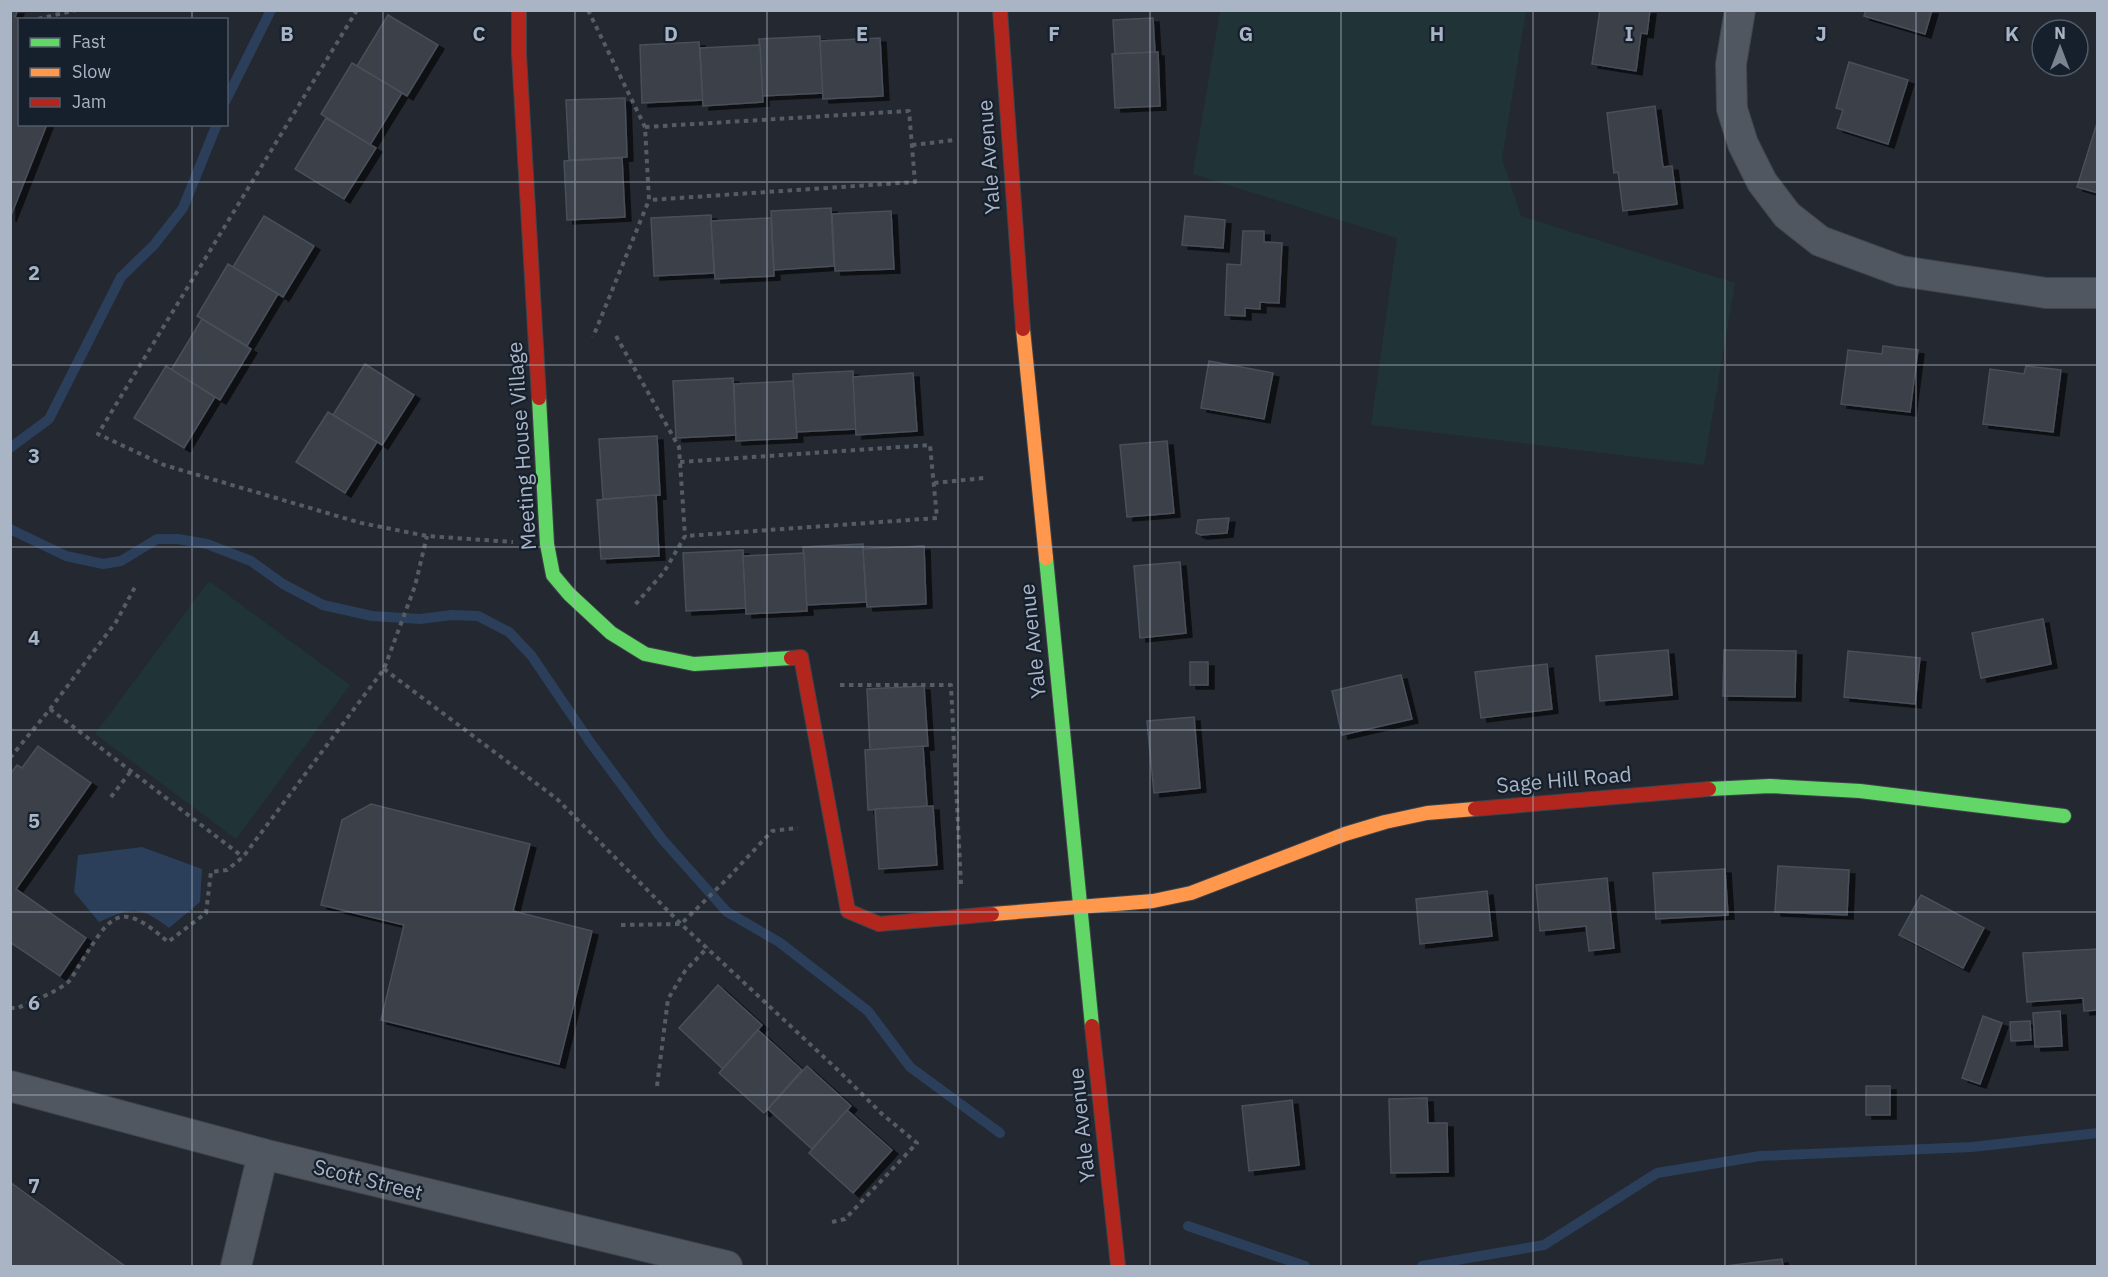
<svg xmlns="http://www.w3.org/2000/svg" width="2108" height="1277" font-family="'IBM Plex Sans',sans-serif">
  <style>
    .green { fill: #203337 }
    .water { fill: #2b3e5a }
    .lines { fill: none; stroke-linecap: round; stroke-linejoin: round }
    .stream { stroke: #2b3e5a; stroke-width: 10 }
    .building { fill: #3a3f48; stroke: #4a505a; stroke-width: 1.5; filter: url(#shadow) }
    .street-casing { stroke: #3f434a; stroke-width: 32 }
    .fast-casing { stroke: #3f434a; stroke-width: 16 }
    .slow-casing { stroke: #3f434a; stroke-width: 16 }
    .jam-casing { stroke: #3f434a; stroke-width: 16 }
    .path { stroke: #555c63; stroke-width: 4; stroke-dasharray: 4.5 4.5; stroke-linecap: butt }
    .street { stroke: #515760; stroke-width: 30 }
    .fast { stroke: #63d668; stroke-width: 14 }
    .slow { stroke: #ff974d; stroke-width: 14 }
    .jam { stroke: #b3261e; stroke-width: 14 }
    .grid { fill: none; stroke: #a9b4c5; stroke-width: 1.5; stroke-opacity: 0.55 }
    .labels { text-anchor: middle; stroke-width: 4.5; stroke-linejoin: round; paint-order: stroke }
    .street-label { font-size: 21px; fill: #a9b4c5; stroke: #161f2c }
    .grid-label { font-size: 20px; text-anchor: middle; font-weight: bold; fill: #a9b4c5; stroke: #161f2c; stroke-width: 4.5; stroke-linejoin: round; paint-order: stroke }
  </style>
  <defs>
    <filter id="shadow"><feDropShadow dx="6" dy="4" stdDeviation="0" flood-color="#0009"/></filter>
  </defs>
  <rect width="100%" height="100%" fill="#232831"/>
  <g class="green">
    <polygon points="1220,11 1526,11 1502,159 1521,216 1735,283 1704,465 1371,425 1397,238 1193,174"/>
    <polygon points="209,581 350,685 236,839 95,734"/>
  </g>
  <path class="water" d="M142,847L202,869L200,902L169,928C139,905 132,907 99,922L74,892L78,855Z"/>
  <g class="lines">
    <g class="stream">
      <polyline points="226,100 271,10"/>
      <polyline points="10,448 49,419 121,277 154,245 183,208 217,124"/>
      <polyline points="10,529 66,556 103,564 121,561 157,539 178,539 207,544 251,561 283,584 323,605 372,616 420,619 452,615 478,616 509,632 531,655 590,742 662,839 727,912 779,942 868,1011 910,1067 1000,1133"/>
      <polyline points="1188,1226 1305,1266"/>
      <polyline points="1422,1266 1544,1245 1657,1173 1760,1156 1972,1147 2098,1133"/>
    </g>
  </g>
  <g class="building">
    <polygon points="10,10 18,10 15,17 21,20 20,124 47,124 10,218"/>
    <polygon points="1600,10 1650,10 1647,34 1641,33 1636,71 1592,64"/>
    <polygon points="1866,10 1932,10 1925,34 1864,16"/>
    <polygon points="388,15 438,45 407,96 357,66"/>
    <polygon points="1153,18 1155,52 1115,54 1113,20"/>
    <polygon points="820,36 823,93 762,96 759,39"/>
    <polygon points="880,38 883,96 823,99 820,41"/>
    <polygon points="699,42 703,100 642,103 640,45"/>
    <polygon points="760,45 763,102 703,106 700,48"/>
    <polygon points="1158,52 1160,106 1115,108 1112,54"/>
    <polygon points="1849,62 1908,80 1888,144 1837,128 1843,110 1836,108"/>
    <polygon points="352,63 402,93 370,145 321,114"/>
    <polygon points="625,98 627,157 569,160 566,100"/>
    <polygon points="1655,106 1663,167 1672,166 1677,204 1623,211 1618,172 1614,173 1607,113"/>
    <polygon points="326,118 376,148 344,199 295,169"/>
    <polygon points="2098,120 2098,193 2077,187"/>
    <polygon points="622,158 625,217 567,220 564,161"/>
    <polygon points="831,208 834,266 774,270 771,211"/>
    <polygon points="891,211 894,269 835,271 832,214"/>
    <polygon points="711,215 714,273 654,276 651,218"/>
    <polygon points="264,216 314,246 283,297 233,267"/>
    <polygon points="1185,216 1225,220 1223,248 1182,245"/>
    <polygon points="771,218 774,276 715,279 711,221"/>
    <polygon points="1243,231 1264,231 1264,242 1282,243 1279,303 1260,302 1260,309 1245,308 1245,316 1225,315 1227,264 1241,265"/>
    <polygon points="228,264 278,294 247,346 197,316"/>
    <polygon points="202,319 251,349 220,400 171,370"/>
    <polygon points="1883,346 1918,350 1910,412 1841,404 1848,350 1882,354"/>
    <polygon points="1209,361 1273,373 1264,419 1201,408"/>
    <polygon points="365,364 414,395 382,445 333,415"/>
    <polygon points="166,366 215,397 184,448 134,418"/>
    <polygon points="2026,366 2061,370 2053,432 1983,424 1990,369 2024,374"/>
    <polygon points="853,371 856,429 796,432 793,374"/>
    <polygon points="913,373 917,431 856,435 853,377"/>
    <polygon points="733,378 736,435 676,438 673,381"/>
    <polygon points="793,381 797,438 736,441 734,384"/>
    <polygon points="328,412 377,442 345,493 296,462"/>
    <polygon points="657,436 660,495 603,499 599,439"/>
    <polygon points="1167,441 1174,513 1127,517 1120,445"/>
    <polygon points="656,495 659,556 601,559 597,500"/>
    <polygon points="1229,518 1227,533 1201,535 1196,533 1198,520"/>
    <polygon points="863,544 866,602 806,605 803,547"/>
    <polygon points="924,546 926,604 867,607 863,549"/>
    <polygon points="743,550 746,608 686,611 683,553"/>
    <polygon points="804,553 807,611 746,614 743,556"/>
    <polygon points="1180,562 1186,633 1140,638 1134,566"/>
    <polygon points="2043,619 2051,664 1981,678 1972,633"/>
    <polygon points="1668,650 1672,695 1600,701 1596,656"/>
    <polygon points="1724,650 1796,651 1795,697 1723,696"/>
    <polygon points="1848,651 1920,658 1915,704 1844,697"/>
    <rect x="1190" y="662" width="18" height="23"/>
    <polygon points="1547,664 1552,709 1481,718 1475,672"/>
    <polygon points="1401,675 1412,719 1342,735 1332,691"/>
    <polygon points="924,686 928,746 870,750 867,689"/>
    <polygon points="1194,717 1200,788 1154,793 1147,721"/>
    <polygon points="38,746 91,783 16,889 86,938 60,976 10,942 10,774 17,765 22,768"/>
    <polygon points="923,746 927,806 868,810 865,750"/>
    <polygon points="371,804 530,844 513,911 592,931 559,1064 381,1020 404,925 321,905 342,820"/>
    <polygon points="933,806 937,865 879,869 875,809"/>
    <polygon points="1778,866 1849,870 1847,915 1775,912"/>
    <polygon points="1725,869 1728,915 1656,919 1653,873"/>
    <polygon points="1607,878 1614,948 1589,951 1586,926 1540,931 1536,885"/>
    <polygon points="1487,891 1492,936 1420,944 1416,899"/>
    <polygon points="1921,895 1984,928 1963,968 1899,935"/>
    <polygon points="2098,949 2098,1010 2084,1011 2083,998 2027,1002 2023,953"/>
    <polygon points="718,985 762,1025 723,1069 679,1028"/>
    <polygon points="2060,1011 2062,1046 2035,1047 2033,1013"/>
    <polygon points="1983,1016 2002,1023 1980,1084 1962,1078"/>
    <polygon points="2030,1021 2031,1040 2011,1041 2010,1022"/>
    <polygon points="758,1030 802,1070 764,1113 719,1073"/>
    <polygon points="807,1066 851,1106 812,1149 768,1109"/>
    <rect x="1866" y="1086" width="24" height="29"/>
    <polygon points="1427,1098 1428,1123 1447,1123 1448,1172 1391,1173 1389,1099"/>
    <polygon points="1292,1100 1299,1165 1249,1171 1242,1106"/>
    <polygon points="847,1110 892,1150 853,1193 809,1153"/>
    <polygon points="10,1182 125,1266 10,1266"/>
    <polygon points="1782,1259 1783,1266 1726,1266"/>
  </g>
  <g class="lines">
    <g class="street-casing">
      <g id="street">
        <polyline points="1740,10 1731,64 1732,109 1743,144 1762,182 1787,215 1820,241 1901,271 2046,293 2098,293"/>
        <polyline points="10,1086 263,1154 727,1266"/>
        <polyline points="236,1266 263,1154"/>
      </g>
    </g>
    <g class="fast-casing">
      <g id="fast">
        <polyline points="539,398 547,544 553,575 569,594 611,633 645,654 694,664 791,658"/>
        <polyline points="1046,558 1092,1026"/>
        <polyline points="1709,789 1770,786 1860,791 2064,816"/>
      </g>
    </g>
    <g class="slow-casing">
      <g id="slow">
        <polyline points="1023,329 1046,558"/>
        <polyline points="992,914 1153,901 1191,893 1345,834 1385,822 1427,813 1475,809"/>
      </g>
    </g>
    <g class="jam-casing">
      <g id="jam">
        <polyline points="519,10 519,54 539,398"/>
        <polyline points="1000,10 1023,329"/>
        <polyline points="791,658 801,657 848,911 879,924 992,914"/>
        <polyline points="1475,809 1709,789"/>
        <polyline points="1092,1026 1118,1266"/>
      </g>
    </g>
    <g class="path">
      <polyline points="357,10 98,434 164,465 361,523 427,536 513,542"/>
      <polyline points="588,10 645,127 649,200 593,337"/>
      <polyline points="38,19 76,10"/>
      <polyline points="645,127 909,111 915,182 649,200"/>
      <polyline points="912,145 955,140"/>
      <polyline points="616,336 679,447 685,536 664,572 633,607"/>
      <polyline points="680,462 930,445 937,518 685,536"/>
      <polyline points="934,483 984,478"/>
      <polyline points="384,669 557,799 681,924 841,1073 882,1114 917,1143 845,1219 828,1223"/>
      <polyline points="840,685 951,685 961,884"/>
      <polyline points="50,709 243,857"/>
      <polyline points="10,758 50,709 116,622 135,587"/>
      <polyline points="111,797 131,771"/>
      <polyline points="621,925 681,924 728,878 772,831 798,828"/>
      <path d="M10,1008H18C33,1000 53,994 67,983C72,979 76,970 80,964C110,917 118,897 168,942L206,913L211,872L227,870L243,857L384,669L415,586L427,536"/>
      <polyline points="657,1086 668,999 685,971 708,947"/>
    </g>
    <use href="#street" class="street"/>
    <use href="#fast" class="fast"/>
    <use href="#slow" class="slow"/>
    <use href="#jam" class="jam"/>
  </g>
  <path class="grid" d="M192,10V20M383,10V1266M575,10V1266M767,10V1266M958,10V1266M1150,10V1266M1341,10V1266M1533,10V1266M1725,10V1266M1916,10V1266M192,124V1266M10,182H2098M10,365H2098M10,547H2098M10,730H2098M10,912H2098M10,1095H2098"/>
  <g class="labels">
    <g class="street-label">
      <text transform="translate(989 157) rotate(-94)" y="7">Yale Avenue</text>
      <text transform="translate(522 446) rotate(-94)" y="7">Meeting House Village</text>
      <text transform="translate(1033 641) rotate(-96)" y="7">Yale Avenue</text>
      <text transform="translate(1564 780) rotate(-5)" y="7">Sage Hill Road</text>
      <text transform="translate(1082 1125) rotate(-96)" y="7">Yale Avenue</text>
      <text transform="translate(368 1180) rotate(14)" y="7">Scott Street</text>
    </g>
  </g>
  <g class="grid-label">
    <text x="287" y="41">B</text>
    <text x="479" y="41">C</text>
    <text x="671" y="41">D</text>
    <text x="862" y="41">E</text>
    <text x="1054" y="41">F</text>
    <text x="1246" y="41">G</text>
    <text x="1437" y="41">H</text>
    <text x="1629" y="41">I</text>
    <text x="1821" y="41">J</text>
    <text x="2012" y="41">K</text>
    <text x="34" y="280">2</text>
    <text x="34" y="463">3</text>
    <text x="34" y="645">4</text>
    <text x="34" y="828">5</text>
    <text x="34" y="1010">6</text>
    <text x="34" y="1193">7</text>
  </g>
  <rect width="2108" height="1277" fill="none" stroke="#a9b4c5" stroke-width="24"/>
  <rect x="18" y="18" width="210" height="108" fill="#161f2c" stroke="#515b69" stroke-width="1.5"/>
  <rect x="30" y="38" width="30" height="9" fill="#63d668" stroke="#515b69" stroke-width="1.5"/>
  <text x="72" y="48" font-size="18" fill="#a9b4c5">Fast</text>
  <rect x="30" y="68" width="30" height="9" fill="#ff974d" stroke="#515b69" stroke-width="1.5"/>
  <text x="72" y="78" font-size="18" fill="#a9b4c5">Slow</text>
  <rect x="30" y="98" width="30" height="9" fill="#b3261e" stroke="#515b69" stroke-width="1.5"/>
  <text x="72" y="108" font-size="18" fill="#a9b4c5">Jam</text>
  <g transform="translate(2060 48)"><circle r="28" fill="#161f2c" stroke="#515b69" stroke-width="1.5"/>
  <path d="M0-4.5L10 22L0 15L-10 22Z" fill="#7a8391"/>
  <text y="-9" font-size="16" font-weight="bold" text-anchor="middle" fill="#a9b4c5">N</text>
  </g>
</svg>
